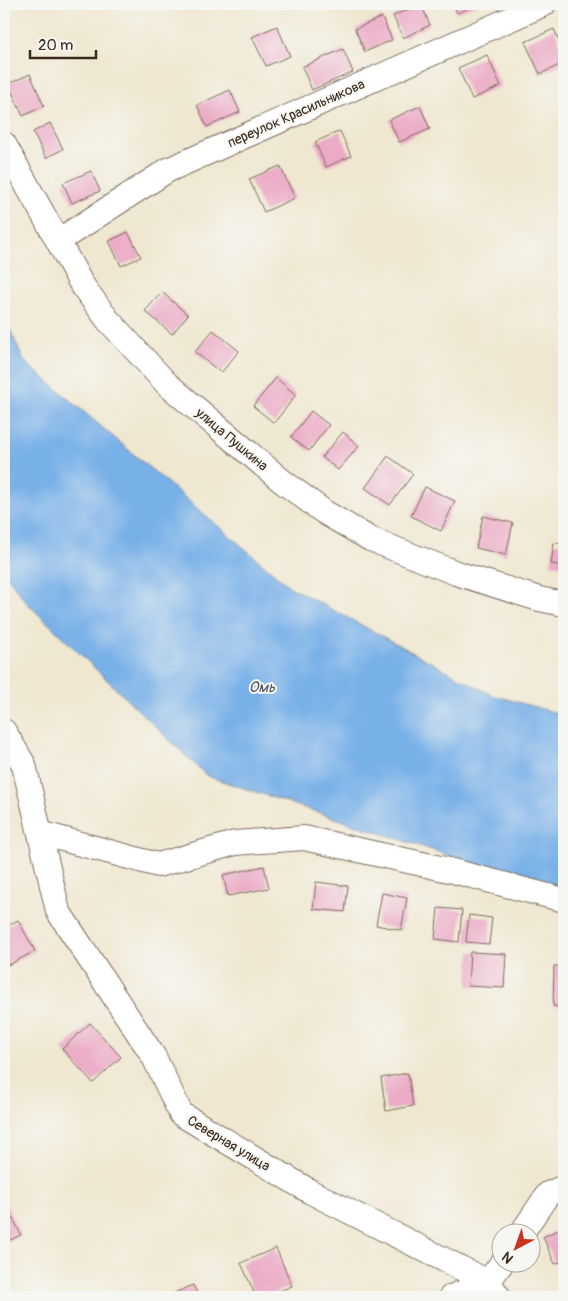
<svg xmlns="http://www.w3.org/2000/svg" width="568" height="1301" font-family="Pangolin,sans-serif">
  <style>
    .water { fill: #78b0e8; stroke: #5a6d83 }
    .building { fill: #ebabc6 }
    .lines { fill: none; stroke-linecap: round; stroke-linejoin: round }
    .minor-casing { stroke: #7a6c5c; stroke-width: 26 }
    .minor { stroke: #fff; stroke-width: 24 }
    .labels { text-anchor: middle; stroke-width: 4; stroke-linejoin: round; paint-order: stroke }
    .street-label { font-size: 14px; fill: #3b2a1e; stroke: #f6f6f2 }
    .water-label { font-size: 15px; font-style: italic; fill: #505965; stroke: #f6f6f2 }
  </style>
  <rect width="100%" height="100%" fill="#f6f6f2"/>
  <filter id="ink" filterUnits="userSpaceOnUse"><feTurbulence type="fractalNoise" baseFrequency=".02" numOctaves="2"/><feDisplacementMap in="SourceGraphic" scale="10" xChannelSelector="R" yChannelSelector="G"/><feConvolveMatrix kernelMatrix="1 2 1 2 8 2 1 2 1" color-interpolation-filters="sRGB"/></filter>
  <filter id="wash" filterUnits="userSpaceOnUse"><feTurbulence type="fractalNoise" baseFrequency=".0096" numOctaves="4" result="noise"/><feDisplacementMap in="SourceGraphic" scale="20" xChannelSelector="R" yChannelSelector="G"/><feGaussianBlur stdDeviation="1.12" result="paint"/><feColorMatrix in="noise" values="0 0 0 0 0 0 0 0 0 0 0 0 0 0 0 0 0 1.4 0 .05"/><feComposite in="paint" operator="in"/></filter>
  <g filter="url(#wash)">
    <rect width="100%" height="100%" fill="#efe7d0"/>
    <polygon class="water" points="4,316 24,361 290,587 492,695 564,715 564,889 542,886 207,776 26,602 4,572"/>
    <g id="blocks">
      <g class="building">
        <polygon points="421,4 430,25 403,38 393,16"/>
        <polygon points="453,4 478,4 457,13"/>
        <polygon points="382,17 392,40 365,52 355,29"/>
        <polygon points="277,26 290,56 266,66 252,37"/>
        <polygon points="554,29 564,53 564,63 540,74 525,42"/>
        <polygon points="343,49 353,72 312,90 302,67"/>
        <polygon points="487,55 501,86 472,99 458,68"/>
        <polygon points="30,74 44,106 23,116 8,84"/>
        <polygon points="230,90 240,112 207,127 197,105"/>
        <polygon points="420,106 430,129 399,142 389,120"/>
        <polygon points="50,123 63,149 46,158 33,132"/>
        <polygon points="340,131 351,156 326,167 315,142"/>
        <polygon points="280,166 295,198 264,212 249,179"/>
        <polygon points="91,171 100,191 72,203 63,183"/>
        <polygon points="128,232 141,257 121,266 109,241"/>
        <polygon points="162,292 188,315 172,334 145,311"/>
        <polygon points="213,330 239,351 221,373 195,352"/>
        <polygon points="276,378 296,395 274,423 253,406"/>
        <polygon points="311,411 329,425 309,451 291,437"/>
        <polygon points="343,432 359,446 338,470 322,457"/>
        <polygon points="388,456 413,474 390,505 365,488"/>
        <polygon points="425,487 455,501 441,531 411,516"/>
        <polygon points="483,516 513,523 506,555 476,548"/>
        <polygon points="554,543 564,544 564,566 551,564"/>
        <polygon points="264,866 269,888 228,896 223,875"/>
        <polygon points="316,882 348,886 345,912 313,909"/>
        <polygon points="382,893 407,898 401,930 376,925"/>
        <polygon points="438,908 462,910 459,942 435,939"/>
        <polygon points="469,915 492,918 489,944 466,942"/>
        <polygon points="18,920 35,951 9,965 4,957 4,928"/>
        <polygon points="470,952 506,954 504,988 468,986"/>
        <polygon points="554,966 564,966 564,1007 553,1006"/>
        <polygon points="90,1023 121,1057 93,1083 62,1049"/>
        <polygon points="408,1073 413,1106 386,1111 381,1078"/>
        <polygon points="6,1204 21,1235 4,1243 4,1205"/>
        <polygon points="564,1227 564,1260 555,1264 543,1237"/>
        <polygon points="276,1248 292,1286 265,1297 256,1297 241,1263"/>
        <polygon points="193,1285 199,1297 165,1297"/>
      </g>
    </g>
  </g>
  <g filter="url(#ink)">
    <use href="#blocks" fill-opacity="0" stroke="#7a6c5c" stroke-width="1"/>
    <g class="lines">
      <g class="minor-casing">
        <g id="minor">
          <polyline points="4,144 58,241 82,285 108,320 167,384 282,481 324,512 370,539 456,573 539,599 564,604"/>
          <polyline points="58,241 168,170 544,4"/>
          <polyline points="4,731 24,765 58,911 154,1057 181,1114 311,1192 488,1282 499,1297"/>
          <polyline points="40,833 158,865 235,843 304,838 449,870 564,900"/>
          <polyline points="521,1234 548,1194 564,1187"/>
          <polyline points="451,1297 488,1282 501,1264"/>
        </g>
      </g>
      <use href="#minor" class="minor"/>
    </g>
  </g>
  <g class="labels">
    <g class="street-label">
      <text transform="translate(296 113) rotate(-24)" y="5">переулок Красильникова</text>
      <text transform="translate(232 439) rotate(40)" y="5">улица Пушкина</text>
      <text transform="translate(229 1143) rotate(31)" y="5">Северная улица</text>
    </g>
    <g class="water-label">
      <text x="262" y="692">Омь</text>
    </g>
  </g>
  <rect width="568" height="1301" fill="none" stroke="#f6f6f2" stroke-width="20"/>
  <g transform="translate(516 1248) rotate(221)"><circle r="24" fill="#f6f6f2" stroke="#aba49d"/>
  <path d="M0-4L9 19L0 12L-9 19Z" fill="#c8321e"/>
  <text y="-8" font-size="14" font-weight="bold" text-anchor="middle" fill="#3b2a1e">N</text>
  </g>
  <path d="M30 50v8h66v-8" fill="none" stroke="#3b2a1e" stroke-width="2.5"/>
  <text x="38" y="50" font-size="15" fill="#3b2a1e" stroke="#f6f6f2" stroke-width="4" paint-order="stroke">20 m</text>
</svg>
